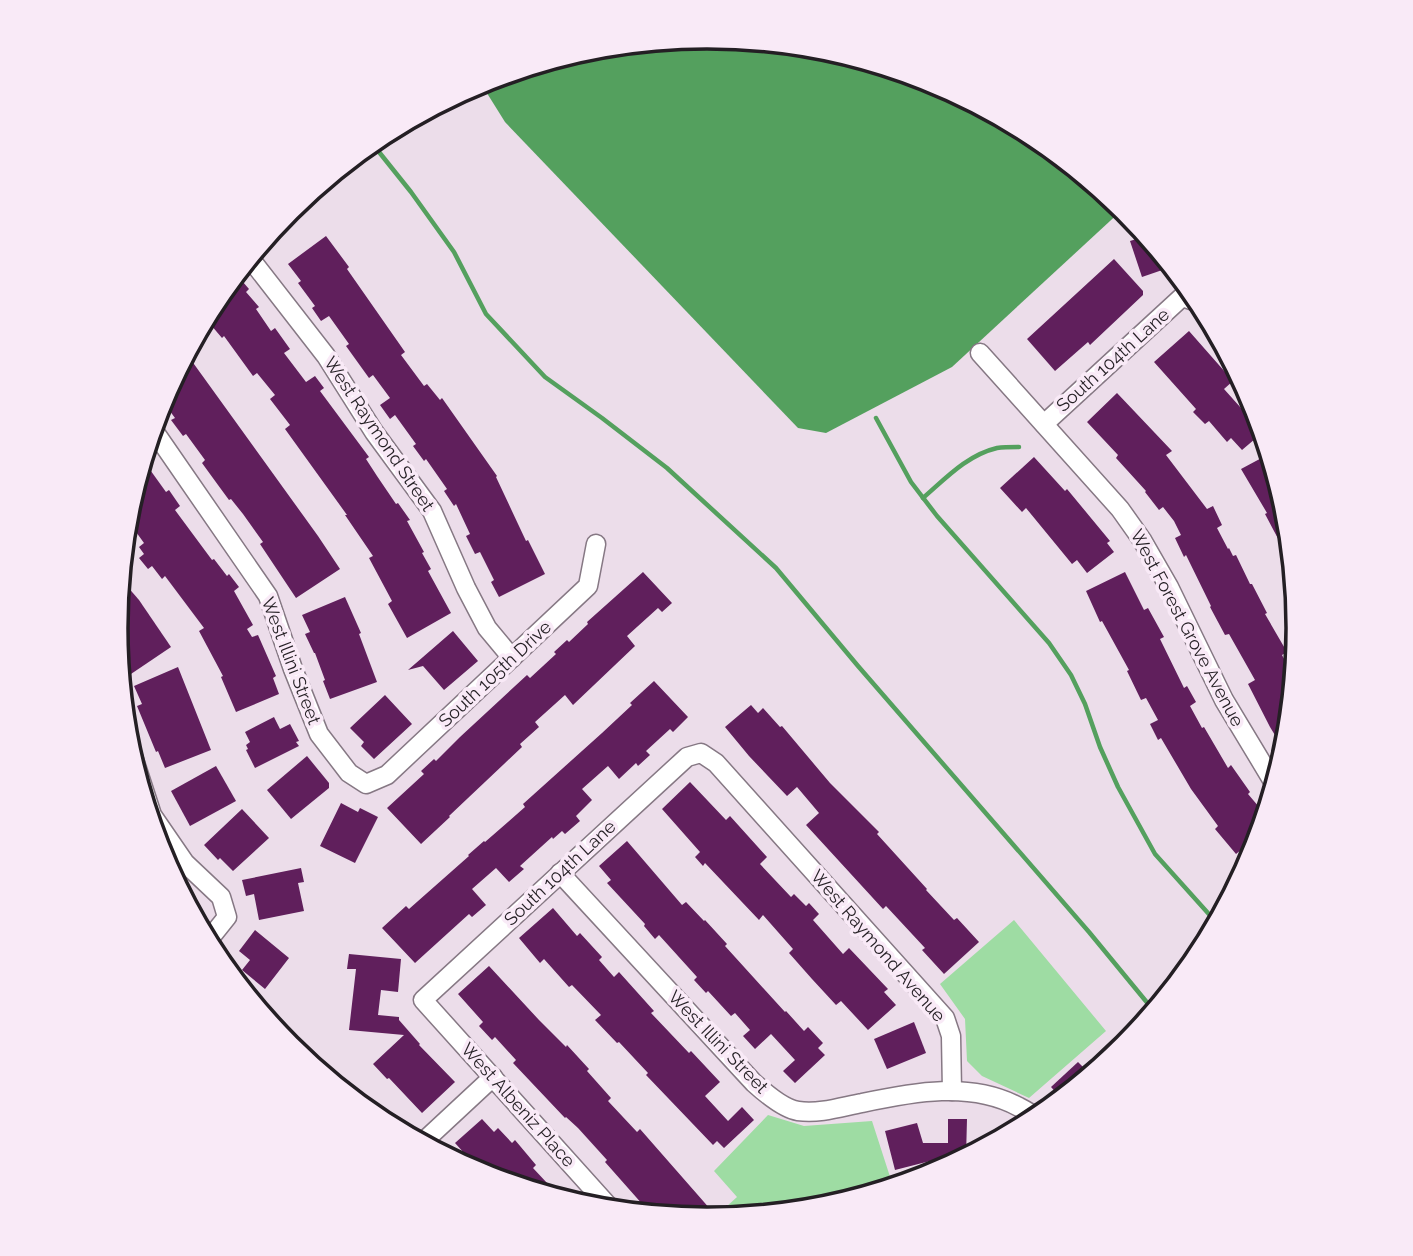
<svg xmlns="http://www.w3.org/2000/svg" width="1413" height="1256" font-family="Raleway,sans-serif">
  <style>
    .green { fill: #9edca3 }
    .water { fill: #54a05e }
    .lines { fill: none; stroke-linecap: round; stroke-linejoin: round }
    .stream { stroke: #54a05e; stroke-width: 4.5 }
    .building { fill: #601f5c }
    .street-casing { stroke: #867884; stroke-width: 21 }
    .street { stroke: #fff; stroke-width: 18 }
    .labels { text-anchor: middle; stroke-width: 7; stroke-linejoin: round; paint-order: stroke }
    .street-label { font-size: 18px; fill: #241f24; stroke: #f9eaf7 }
    .rim { fill: none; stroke: #241f24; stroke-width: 3.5 }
  </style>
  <rect width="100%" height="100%" fill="#ecddea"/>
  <g class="green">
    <polygon points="1014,920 1106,1031 1029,1098 982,1076 967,1061 965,1019 940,984"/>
    <polygon points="768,1115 804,1126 872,1121 893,1186 821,1208 714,1218 737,1197 714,1171"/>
  </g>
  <polygon class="water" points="707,37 822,48 933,82 1035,137 1123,209 952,367 826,433 798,428 505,122 480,82 592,48"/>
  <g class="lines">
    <g class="stream">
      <polyline points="371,142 411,192 454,252 486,314 545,377 602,418 667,468 776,568 858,666 1089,932 1154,1011"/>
      <polyline points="876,418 911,482 937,516 1049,643 1071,675 1085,704 1100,747 1118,787 1155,854 1216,922"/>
      <path d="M923,498C945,479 967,455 997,448C1004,447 1012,447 1019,447"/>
    </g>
  </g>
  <g class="building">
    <polygon points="326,236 349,267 347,269 405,352 401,355 424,386 427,384 440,400 442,398 497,476 496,477 526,541 528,540 545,574 499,597 491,582 494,580 480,552 475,554 466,536 470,534 456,504 454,506 444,491 447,489 426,459 424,461 413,446 416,444 395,415 390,419 380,405 390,398 373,375 369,378 346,346 349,344 329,316 321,321 312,308 315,306 298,283 301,281 288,264"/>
    <polygon points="1146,236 1171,267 1142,277 1130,241"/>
    <polygon points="1114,259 1143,291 1143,295 1090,345 1088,342 1055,371 1027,339"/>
    <polygon points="236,274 249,289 246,292 259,307 256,309 271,331 275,328 290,349 284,353 306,382 315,376 324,388 320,391 369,457 366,459 377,476 396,504 398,503 410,520 407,521 424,552 422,553 431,569 428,571 451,613 407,638 388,604 392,601 369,558 373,556 345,515 347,515 285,429 290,425 270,399 275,395 257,373 253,376 224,336 222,338 205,318 215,299"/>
    <polygon points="1189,331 1233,381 1224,389 1241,408 1251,399 1253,402 1262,433 1242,450 1231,438 1227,442 1209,421 1205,424 1193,412 1196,409 1154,362"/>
    <polygon points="186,353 318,536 340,569 296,598 260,544 263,542 243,514 231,499 229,500 218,485 202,463 205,460 186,434 183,436 171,420 175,418 161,399"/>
    <polygon points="1117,393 1172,451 1166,455 1207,509 1213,506 1222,525 1217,528 1228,549 1229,548 1233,556 1236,555 1250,584 1252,584 1267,613 1265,614 1287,652 1282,655 1293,676 1284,750 1270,727 1248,684 1255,680 1229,634 1225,635 1210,607 1211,606 1186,555 1184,557 1175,538 1181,535 1174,521 1163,507 1159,510 1145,492 1146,491 1116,458 1118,455 1087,422"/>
    <polygon points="1269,454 1286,513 1291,563 1265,514 1267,513 1241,469"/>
    <polygon points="1034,457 1065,491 1067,489 1110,541 1107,543 1114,552 1087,573 1077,560 1072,564 1026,508 1022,512 1000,488"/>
    <polygon points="143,460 166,492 169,490 180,506 175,510 192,533 212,560 214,559 227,576 229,574 239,587 234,591 253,625 247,629 252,637 258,635 276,676 273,678 279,694 236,712 221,677 223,676 199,631 204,628 165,576 162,579 152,566 148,569 139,558 144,554 139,547 144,543 126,518"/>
    <polygon points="643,572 672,603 662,612 658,608 627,636 635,646 573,705 565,695 535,722 539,727 520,744 522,747 449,816 450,817 421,844 387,808 424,774 421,771 434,759 436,761 460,737 527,675 530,678 556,654 554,652 567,640 569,642 588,624 587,622"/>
    <polygon points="1125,572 1144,610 1148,608 1164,637 1160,639 1184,688 1187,686 1196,702 1190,706 1202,728 1204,727 1228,768 1231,765 1250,792 1248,794 1265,814 1258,836 1236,854 1215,829 1218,826 1191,789 1161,738 1158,740 1150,724 1158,720 1146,698 1141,700 1127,671 1129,670 1102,621 1100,622 1086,591"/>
    <polygon points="120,578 139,600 171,647 128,676 119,663 115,628"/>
    <polygon points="345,597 361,633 359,634 377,682 330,699 323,681 325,680 315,653 314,653 305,634 310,632 302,615"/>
    <polygon points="453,631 478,661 444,690 423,666 408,670"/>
    <polygon points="178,667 211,750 165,768 158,751 156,752 137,706 142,704 134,686"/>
    <polygon points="654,681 688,717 673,732 670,729 646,751 650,755 638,766 636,763 619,779 608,766 582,789 592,800 576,816 580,821 565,834 562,831 553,839 552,837 520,866 524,869 509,882 496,868 472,889 486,905 472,917 469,914 415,963 382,928 406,906 409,909 469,856 468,855 484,841 485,842 525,807 523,804 602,733 632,705 630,703"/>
    <polygon points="385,695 412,724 374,759 361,746 364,742 350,728"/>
    <polygon points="751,705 758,713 763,708 780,727 782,726 830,783 879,832 877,834 927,889 926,890 954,920 957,918 979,942 944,974 922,950 925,948 886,906 883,909 806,825 819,813 797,787 787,796 749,756 725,727"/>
    <polygon points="274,717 280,729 290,724 299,741 296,742 299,746 255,768 246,750 248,749 246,745 250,742 245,732"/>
    <polygon points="307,756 329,783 329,788 291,819 267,790"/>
    <polygon points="216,766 236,801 190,826 171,791"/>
    <polygon points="690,782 726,820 730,816 767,857 760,864 791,897 794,894 806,906 809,903 819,914 813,920 843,954 849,948 888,989 884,992 896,1005 868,1030 841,1001 836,1005 812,979 789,953 793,949 763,915 759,920 705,863 703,866 695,857 700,852 662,809"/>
    <polygon points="341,803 358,812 360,808 378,817 355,863 320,846"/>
    <polygon points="242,809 269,838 233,871 220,858 218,860 204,845"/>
    <polygon points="627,841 682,905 686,902 704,921 705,920 727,944 725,946 785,1012 786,1011 804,1031 808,1027 823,1043 818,1048 825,1055 795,1083 783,1071 795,1060 771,1034 755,1049 743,1036 750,1030 735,1013 731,1016 708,991 706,993 694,980 697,977 659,935 655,939 644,926 645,924 607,883 611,880 599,866"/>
    <polygon points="301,868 304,882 298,883 304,911 259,920 254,894 246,896 242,880"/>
    <polygon points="553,908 577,936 580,933 602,957 599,960 614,977 619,972 654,1011 651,1013 689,1053 691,1051 720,1082 705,1096 728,1121 742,1107 754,1120 724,1148 717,1141 713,1145 646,1075 648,1073 619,1042 617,1043 595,1020 601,1015 572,985 569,987 544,959 540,963 519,938"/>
    <polygon points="255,930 289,958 265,989 242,970 250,960 239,951"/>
    <polygon points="349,954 401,959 398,992 381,990 378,1015 399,1017 399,1020 420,1044 419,1045 455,1082 422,1113 389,1078 387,1079 373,1064 404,1035 349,1030 356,969 347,969"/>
    <polygon points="489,966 539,1020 566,1047 567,1045 589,1069 587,1071 611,1098 608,1101 637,1132 640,1129 711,1210 701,1219 651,1214 605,1162 607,1160 578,1128 566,1117 565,1118 513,1063 516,1060 495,1037 492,1040 479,1026 483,1022 458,994"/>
    <polygon points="914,1022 926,1053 887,1069 874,1039"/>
    <polygon points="1078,1062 1090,1074 1061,1098 1051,1087"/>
    <polygon points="482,1119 494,1132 498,1128 512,1143 515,1140 536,1165 533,1168 562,1199 485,1176 455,1143"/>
    <polygon points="948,1119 967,1119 966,1157 947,1167 934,1167 934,1160 895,1170 885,1131 917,1123 923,1143 948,1143"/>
  </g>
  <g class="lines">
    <g class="street-casing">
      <g id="street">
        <polyline points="249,257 326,356 374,432 432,511 466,588 487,628 512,658"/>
        <polyline points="980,353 1120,509 1142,540 1169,587 1224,700 1274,783"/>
        <polyline points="1044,424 1182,297 1200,303"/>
        <polyline points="152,428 268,596 293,669 319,734 349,773 366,784 387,775 588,586 596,544"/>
        <polyline points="126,735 152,815 185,863 221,897 227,917 207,942"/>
        <path d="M560,873L754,1083C765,1093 784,1109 798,1111C820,1114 841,1107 862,1103C913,1092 971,1081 1019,1107C1025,1110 1031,1113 1036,1118"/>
        <polyline points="422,1143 493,1077"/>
        <polyline points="612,1210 423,1000 687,757 701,753 716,763 945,1018 951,1036 952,1091"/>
      </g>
    </g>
    <use href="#street" class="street"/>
  </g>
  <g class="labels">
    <g class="street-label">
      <text transform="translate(1113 360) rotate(-42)" y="6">South 104th Lane</text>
      <text transform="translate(379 434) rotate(56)" y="6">West Raymond Street</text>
      <text transform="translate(1187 628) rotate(62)" y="6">West Forest Grove Avenue</text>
      <text transform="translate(291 661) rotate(69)" y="6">West Illini Street</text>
      <text transform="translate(495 674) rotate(-43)" y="6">South 105th Drive</text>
      <text transform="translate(560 873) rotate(-43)" y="6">South 104th Lane</text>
      <text transform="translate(878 946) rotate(49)" y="6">West Raymond Avenue</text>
      <text transform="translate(718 1042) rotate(46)" y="6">West Illini Street</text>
      <text transform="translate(518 1105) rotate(48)" y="6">West Albeniz Place</text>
    </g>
  </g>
  <path d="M0 0H1413V1256H0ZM128 628a579 579 0 1 1 1158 0a579 579 0 1 1-1158 0Z" fill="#f9eaf7" fill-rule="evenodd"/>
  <path class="rim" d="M128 628a579 579 0 1 1 1158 0a579 579 0 1 1-1158 0Z"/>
</svg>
